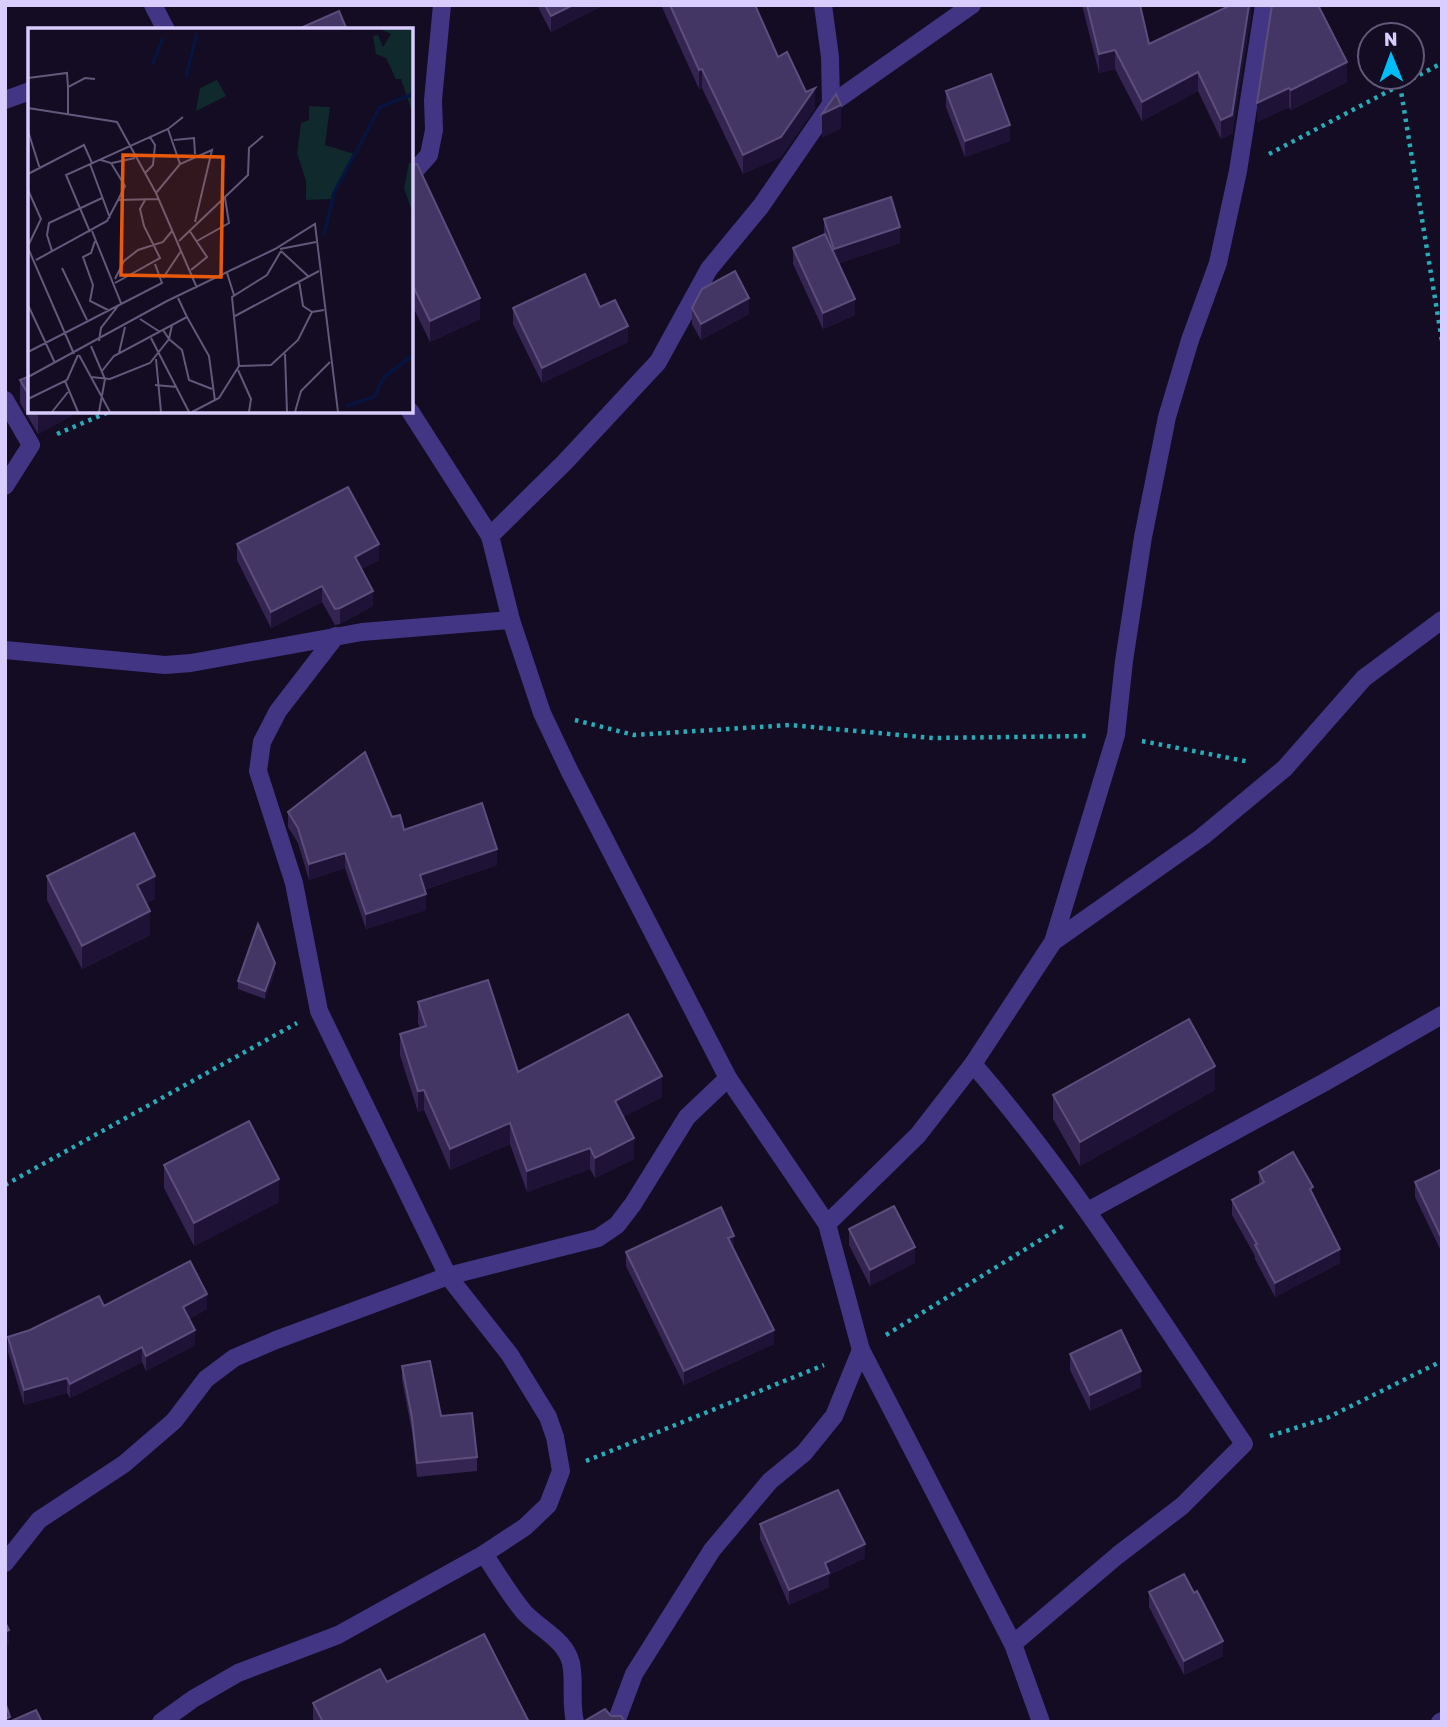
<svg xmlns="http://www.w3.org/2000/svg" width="1447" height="1727" font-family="Rubik,sans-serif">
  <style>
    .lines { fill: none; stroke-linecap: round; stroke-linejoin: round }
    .path { stroke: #28adb8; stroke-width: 4.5; stroke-dasharray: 3.5 5; stroke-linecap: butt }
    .minor { stroke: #423583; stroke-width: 18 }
    .wall { fill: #332451 }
    .shaded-wall { fill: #1e1336 }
    .building { fill: #443664; stroke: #5c4e7c; stroke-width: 2 }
    .inset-river { fill: none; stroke: #071440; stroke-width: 3.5 }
    .inset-road { fill: none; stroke: #62597a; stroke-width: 2 }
    .view { fill: #e8590c; fill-opacity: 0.15; stroke: #e8590c; stroke-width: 3.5 }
    .inset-edge { fill: none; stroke: #d9cdff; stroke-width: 3.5 }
  </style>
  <rect width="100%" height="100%" fill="#130c22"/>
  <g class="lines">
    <g class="path">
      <polyline points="1400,85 1442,341"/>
      <polyline points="1269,154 1442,63"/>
      <polyline points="57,434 111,411"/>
      <polyline points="575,720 634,735 790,725 933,738 1088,736"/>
      <polyline points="1142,741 1250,762"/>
      <polyline points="5,1185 297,1023"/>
      <polyline points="886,1335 1063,1226"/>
      <polyline points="1270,1436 1327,1418 1442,1361"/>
      <polyline points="586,1461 824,1365"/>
    </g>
    <g class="minor">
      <polyline points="153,5 166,30"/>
      <polyline points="823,5 830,57 831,104"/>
      <polyline points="5,100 30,91"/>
      <polyline points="411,175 429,155 434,130 433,100 442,5"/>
      <polyline points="5,400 31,445 5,486"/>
      <polyline points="410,411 490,536 511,620 542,713 569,770 728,1078 827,1224 861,1350 1013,1644 1041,1722"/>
      <polyline points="490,536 565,462 658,362 709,269 761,206 831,104 972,5"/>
      <polyline points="5,650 165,665 191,663 362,632 511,620"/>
      <polyline points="1053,942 1116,735 1124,661 1143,537 1167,417 1190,340 1218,263 1238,171 1264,5"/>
      <path d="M973,1064C1075,1182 1157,1315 1244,1444L1182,1506L1118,1555L1013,1644"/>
      <polyline points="1088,1211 1325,1082 1442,1015"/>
      <polyline points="827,1224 918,1135 973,1064 1053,942 1202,837 1285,768 1364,678 1442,620"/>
      <path d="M484,1554C497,1573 509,1594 524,1612C539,1629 565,1639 571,1663C575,1683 570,1701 575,1722"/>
      <polyline points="5,1563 39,1520 124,1464 174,1421 206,1379 234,1358 276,1340 448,1276 598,1238 617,1225 633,1204 687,1117 728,1078"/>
      <polyline points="161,1722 193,1699 238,1673 338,1635 484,1554 525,1527 548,1505 561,1471 555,1437 548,1417 510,1355 448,1276 319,1011 294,883 258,771 262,742 278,711 336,636"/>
      <polyline points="616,1722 634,1674 712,1550 770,1481 804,1453 834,1416 861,1350"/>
      <polyline points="1440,1722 1442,1721"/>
    </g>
  </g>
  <g class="wall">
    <polygon points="537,5 604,5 551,32"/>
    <polygon points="661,5 755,5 778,57 806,92 815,108 781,157 743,174 702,88 699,89"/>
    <polygon points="1082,5 1140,5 1149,44 1251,5 1251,15 1232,134 1221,139 1198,91 1142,121 1115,69 1099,73"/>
    <polygon points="1272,5 1347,82 1291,110 1289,107 1257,122"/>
    <polygon points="946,91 1010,141 965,157 946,107"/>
    <polygon points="411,165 480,319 430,342 411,303"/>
    <polygon points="824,219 900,243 839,263 855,315 823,329 793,264 793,248 824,234"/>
    <polygon points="600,307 628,342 542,383 513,324 513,308"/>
    <polygon points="692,308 749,314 701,340 692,324"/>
    <polygon points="30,376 30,411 80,411 38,434 20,403 20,380"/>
    <polygon points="237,544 379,560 361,569 373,606 340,624 335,625 322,602 271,628 237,560"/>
    <polygon points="288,812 392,817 404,830 497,865 424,890 426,910 366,929 345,868 309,880 298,843 288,827"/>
    <polygon points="47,876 155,899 146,903 150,935 82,969 47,900"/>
    <polygon points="275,971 265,999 238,989 238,981"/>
    <polygon points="418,1002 518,1072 662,1097 623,1117 634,1159 595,1178 590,1169 527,1192 510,1144 450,1170 424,1110 418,1112 400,1055 400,1034 420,1028 418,1023"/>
    <polygon points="1215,1090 1080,1166 1053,1119 1053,1095"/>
    <polygon points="164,1165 279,1202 194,1246 164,1188"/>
    <polygon points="1442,1169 1442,1253 1415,1197 1415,1182"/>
    <polygon points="1259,1172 1313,1196 1340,1263 1275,1297 1255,1259 1255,1256 1232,1215 1232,1200 1259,1185"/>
    <polygon points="849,1229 915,1263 870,1286 849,1245"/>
    <polygon points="734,1250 774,1344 684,1385 626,1266 626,1252"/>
    <polygon points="104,1306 207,1309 189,1319 195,1345 146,1371 142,1362 70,1398 67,1393 24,1405 8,1352 8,1337"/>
    <polygon points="1070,1354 1141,1387 1090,1411 1070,1370"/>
    <polygon points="402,1366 441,1416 477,1457 477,1471 417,1477 412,1432 402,1380"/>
    <polygon points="760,1524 865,1558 829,1575 829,1587 789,1605 760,1539"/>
    <polygon points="1149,1592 1223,1656 1184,1675 1149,1607"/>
    <polygon points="387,1682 529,1722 313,1722 313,1703"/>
  </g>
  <g class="shaded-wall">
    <polygon points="573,5 604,5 551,32 551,16"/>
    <polygon points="1249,5 1251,5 1251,15 1232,134 1221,139 1221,120"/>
    <polygon points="1115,50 1115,69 1099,73 1099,54"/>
    <polygon points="1347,62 1347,82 1291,110 1291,90"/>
    <polygon points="702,69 702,88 699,89 699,70"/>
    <polygon points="1198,72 1198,91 1142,121 1142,102"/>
    <polygon points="815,88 815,108 781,157 743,174 743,155"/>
    <polygon points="1289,88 1289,107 1257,122 1257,103"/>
    <polygon points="841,105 841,129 822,138 822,114"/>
    <polygon points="1010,125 1010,141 965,157 965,141"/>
    <polygon points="900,227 900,243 834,265 834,249"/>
    <polygon points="480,298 480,319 430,342 430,321"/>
    <polygon points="749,298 749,314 701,340 701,324"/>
    <polygon points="855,299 855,315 823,329 823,313"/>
    <polygon points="628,326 628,342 542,383 542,368"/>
    <polygon points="38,411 80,411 38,434"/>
    <polygon points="379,544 379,560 355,573 355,557"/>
    <polygon points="322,586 322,602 271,628 271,612"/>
    <polygon points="373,591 373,606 340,624 340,608"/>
    <polygon points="497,849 497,865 420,891 420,875"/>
    <polygon points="345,853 345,868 309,880 309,864"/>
    <polygon points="155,876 155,899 137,908 137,885"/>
    <polygon points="426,894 426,910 366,929 366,914"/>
    <polygon points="150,911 150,935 82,969 82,946"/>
    <polygon points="275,963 275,971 265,999 265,991"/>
    <polygon points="1215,1066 1215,1090 1080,1166 1080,1142"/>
    <polygon points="662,1076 662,1097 615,1122 615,1101"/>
    <polygon points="424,1090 424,1110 418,1112 418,1091"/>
    <polygon points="510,1123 510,1144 450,1170 450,1149"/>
    <polygon points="634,1138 634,1159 595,1178 595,1158"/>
    <polygon points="590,1148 590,1169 527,1192 527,1171"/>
    <polygon points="279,1179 279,1202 194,1246 194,1223"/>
    <polygon points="734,1236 734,1250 728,1238"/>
    <polygon points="915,1247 915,1263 870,1286 870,1270"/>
    <polygon points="1340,1249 1340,1263 1275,1297 1275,1283"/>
    <polygon points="207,1294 207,1309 183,1322 183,1307"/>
    <polygon points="195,1330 195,1345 146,1371 146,1356"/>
    <polygon points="774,1330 774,1344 684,1385 684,1371"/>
    <polygon points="142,1347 142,1362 70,1398 70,1384"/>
    <polygon points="1141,1371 1141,1387 1090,1411 1090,1395"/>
    <polygon points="67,1378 67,1393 24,1405 24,1390"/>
    <polygon points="865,1544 865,1558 829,1575 829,1587 789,1605 789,1590 825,1563"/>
    <polygon points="9,1630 9,1645 5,1647 5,1632"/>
    <polygon points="1223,1641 1223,1656 1184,1675 1184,1661"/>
    <polygon points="10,1717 10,1722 5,1722 5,1719"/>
  </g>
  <g class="building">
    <polygon points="545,5 573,5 551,16"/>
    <polygon points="670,5 755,5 778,57 787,52 806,92 815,88 781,137 743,155 702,69 699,70"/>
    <polygon points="1087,5 1140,5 1149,44 1231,5 1249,5 1232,115 1221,120 1198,72 1142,102 1115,50 1099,54"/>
    <polygon points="1272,5 1318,5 1347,62 1291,90 1289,88 1257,103"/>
    <polygon points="339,11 347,30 296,30"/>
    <polygon points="991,74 1010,125 965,141 946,91"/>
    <polygon points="836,94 841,105 822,114"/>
    <polygon points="417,164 480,298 430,321 411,282 411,165"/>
    <polygon points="891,197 900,227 834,249 824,219"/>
    <polygon points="825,234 855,299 823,313 793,248"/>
    <polygon points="735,271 749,298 701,324 692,308 702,289"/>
    <polygon points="585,274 600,307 615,300 628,326 542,368 513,308"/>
    <polygon points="30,376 30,397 20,380"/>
    <polygon points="348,487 379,544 355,557 373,591 340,608 335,609 322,586 271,612 237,544"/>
    <polygon points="365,752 392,817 400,815 404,830 482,803 497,849 420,875 426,894 366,914 345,853 309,864 298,828 288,812"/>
    <polygon points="134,833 155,876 137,885 150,911 82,946 47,876"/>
    <polygon points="258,924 275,963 265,991 238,981"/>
    <polygon points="488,980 518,1072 628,1014 662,1076 615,1101 634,1138 595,1158 590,1148 527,1171 510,1123 450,1149 424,1090 418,1091 400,1034 426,1026 418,1002"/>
    <polygon points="1189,1019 1215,1066 1080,1142 1053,1095"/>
    <polygon points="249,1121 279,1179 194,1223 164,1165"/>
    <polygon points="1293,1152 1313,1187 1310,1189 1340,1249 1275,1283 1255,1245 1257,1244 1232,1200 1264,1182 1259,1172"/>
    <polygon points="1442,1169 1442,1239 1415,1182"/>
    <polygon points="894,1206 915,1247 870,1270 849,1229"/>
    <polygon points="721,1207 734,1236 728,1238 774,1330 684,1371 626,1252"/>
    <polygon points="190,1261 207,1294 183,1307 195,1330 146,1356 142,1347 70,1384 67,1378 24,1390 8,1337 30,1330 99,1296 104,1306"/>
    <polygon points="1121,1330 1141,1371 1090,1395 1070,1354"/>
    <polygon points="430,1361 441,1416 472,1413 477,1457 417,1463 412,1418 402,1366"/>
    <polygon points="838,1490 865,1544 825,1563 829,1573 789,1590 760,1524"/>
    <polygon points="1184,1574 1194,1593 1197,1591 1223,1641 1184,1661 1149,1592"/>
    <polygon points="5,1622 9,1630 5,1632"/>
    <polygon points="484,1634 529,1722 323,1722 313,1703 380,1669 387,1682"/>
    <polygon points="5,1702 10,1717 5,1719"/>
    <polygon points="605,1709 611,1716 621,1716 625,1722 583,1722"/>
    <polygon points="36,1710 42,1722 9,1722"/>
  </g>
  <g transform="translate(28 28)">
    <rect width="385" height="385" fill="#130c22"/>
    <path d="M352,1H385V87L373,51H368L358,30L348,26L345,8L350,7L355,19L363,6ZM381,135H385V187L376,160Z" fill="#0f292c"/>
    <path d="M189,52L198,68L168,83L172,60Z" fill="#0f292c"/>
    <path d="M281,78L302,79L297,117L326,126L304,171L278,172V153L269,125L273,95L281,92Z" fill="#0f292c"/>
    <path class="inset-river" d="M124,37L135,10M158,49L169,5M296,207L306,165L352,79L385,66M318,378L346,369L356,349L385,327"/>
    <path class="inset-road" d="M0,50L39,45L40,59M0,80L89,94L128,165L169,260M40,87V59L57,50L67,51M140,101L152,136M0,103L12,141M146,112L166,110L167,126M73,132L83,135L97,158L90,172M84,135L107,130M62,136L82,190M117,145L125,137L127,117L122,109M0,146L56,117L64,135M0,162L13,191L0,218M128,165L152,136L184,122L167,194M161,202L179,229L163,242M64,203L93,275M62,204L38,147L140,101L155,89M67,213L63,225L55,229L65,257L62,273L80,282M151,213L220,147L221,120L235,108M169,213L201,195L197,170M0,220L46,326M252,221L288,214M24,223L19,207L21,195L74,170M253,223L281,249M8,232L79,193L90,172L130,171M34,240L59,292M199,245L206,267M135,250L153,223M87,251L96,233L110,222L135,214L144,203M271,253L275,278L284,284M87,255L132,230L116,198L112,181L117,172M0,277L27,335M207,288L291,243M159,289L181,328L187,373M112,291L132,304M144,297L141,311L154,322L161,352L184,361M123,310L161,384M71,313L73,300L90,278M63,318L77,351L71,384M0,324L134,255L127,236M91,325L97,299M257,326L259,384M51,327L82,384M128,331L133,384M211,338L243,337L270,312L284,284L296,282M210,342L223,371L221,384M74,343L86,328L159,289L150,270M0,349L139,273L247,221L287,196L310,384M63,349L82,351L122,335L141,311L135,302M37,353L50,384M127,357L149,359M0,371L39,352L50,327M24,384L40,364M164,384L191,370L211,338L204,269L239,247L253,223M267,384L273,363L302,334"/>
    <path class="view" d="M95,127L195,129L193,249L93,247Z"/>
    <rect width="385" height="385" class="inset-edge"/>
  </g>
  <rect width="1447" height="1727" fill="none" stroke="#d9cdff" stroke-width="14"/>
  <g transform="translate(1391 56) rotate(359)"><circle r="33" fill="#130c22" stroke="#62597a" stroke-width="2"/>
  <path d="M0-5L12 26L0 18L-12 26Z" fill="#00bef8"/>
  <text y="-10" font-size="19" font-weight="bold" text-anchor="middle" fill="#d9cdff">N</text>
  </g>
</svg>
